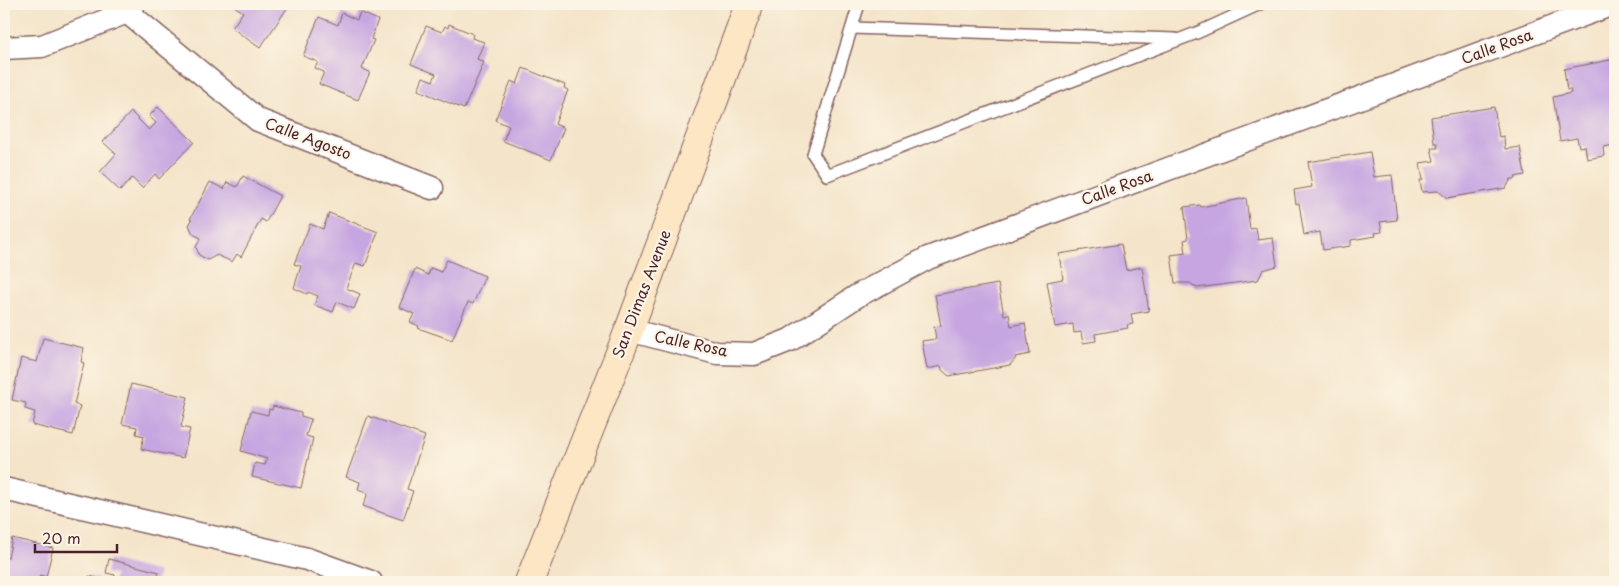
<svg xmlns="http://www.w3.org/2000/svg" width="1619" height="586" font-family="'Playpen Sans',sans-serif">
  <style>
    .building { fill: #c6a5e1 }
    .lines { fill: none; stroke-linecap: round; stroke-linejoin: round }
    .lane-casing { stroke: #866462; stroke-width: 14 }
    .street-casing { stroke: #866462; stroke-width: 25 }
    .secondary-casing { stroke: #866462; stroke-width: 30 }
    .lane { stroke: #fff; stroke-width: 11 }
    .street { stroke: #fff; stroke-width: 22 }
    .secondary { stroke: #fce6c4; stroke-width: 28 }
    .labels { text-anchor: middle; stroke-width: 4.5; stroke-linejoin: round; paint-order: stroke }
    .street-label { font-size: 15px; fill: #4a1f2b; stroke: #fcf5e5 }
  </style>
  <rect width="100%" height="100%" fill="#fcf5e5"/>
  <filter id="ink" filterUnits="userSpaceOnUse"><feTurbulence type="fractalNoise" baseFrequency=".02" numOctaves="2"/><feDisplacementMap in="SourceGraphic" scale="10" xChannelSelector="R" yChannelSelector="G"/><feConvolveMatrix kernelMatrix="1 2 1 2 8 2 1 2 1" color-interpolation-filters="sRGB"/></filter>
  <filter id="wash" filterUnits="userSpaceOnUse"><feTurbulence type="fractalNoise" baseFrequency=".0096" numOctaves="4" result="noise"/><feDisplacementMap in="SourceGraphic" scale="20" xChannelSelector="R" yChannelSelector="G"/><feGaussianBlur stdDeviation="1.12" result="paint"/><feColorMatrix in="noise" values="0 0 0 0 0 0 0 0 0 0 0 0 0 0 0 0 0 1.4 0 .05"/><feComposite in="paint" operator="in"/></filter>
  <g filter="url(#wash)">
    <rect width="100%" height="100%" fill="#f4e4c9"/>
    <g id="blocks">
      <g class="building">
        <polygon points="231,4 290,4 260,48 232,28 243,12"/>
        <polygon points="360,12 378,20 371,39 374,40 362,69 370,72 358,100 319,84 324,72 315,68 318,62 303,56 319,17 338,25 342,13 357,20"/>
        <polygon points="449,24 473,34 472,38 484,42 477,59 484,62 464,109 418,90 423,77 433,81 436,74 411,64 426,26 442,32 445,26 448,28"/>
        <polygon points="1615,59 1615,145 1603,147 1604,156 1587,159 1585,146 1579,147 1577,138 1560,141 1553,97 1571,93 1570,89 1567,90 1564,69"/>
        <polygon points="523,68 565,85 564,88 568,90 555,124 564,128 551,160 503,141 509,126 495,120 511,81 517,84"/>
        <polygon points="158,107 194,142 159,179 155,174 142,188 132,178 120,191 100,172 116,154 103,142 131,112 149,130 156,123 149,116"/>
        <polygon points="1494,107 1499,137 1504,136 1505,149 1520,147 1525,175 1515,177 1516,179 1511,179 1506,188 1447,198 1438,191 1422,192 1420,180 1423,180 1420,163 1434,161 1431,148 1438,148 1437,143 1434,143 1431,117"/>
        <polygon points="1370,152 1374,177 1392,175 1397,220 1380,222 1382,232 1375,233 1376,236 1351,240 1351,246 1323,250 1320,232 1304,235 1299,203 1296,204 1294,190 1312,187 1308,162"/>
        <polygon points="243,176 280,196 266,222 261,219 241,257 237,254 232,262 217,255 208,260 199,255 196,247 201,238 193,234 189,225 192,220 190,219 210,182 224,189 227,182 237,187"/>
        <polygon points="1246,198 1250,229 1256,228 1258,240 1273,238 1277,266 1263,270 1258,280 1197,288 1190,283 1175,283 1171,255 1186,253 1184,240 1188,239 1184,207 1200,205 1201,207"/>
        <polygon points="329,213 378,232 365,266 356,263 346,288 360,294 354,309 337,302 333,312 314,305 318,296 308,292 307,294 294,288 301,266 294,264 310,224 323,229"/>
        <polygon points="1121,244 1126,270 1142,267 1149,311 1131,314 1133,324 1127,325 1128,328 1095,334 1096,341 1083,343 1081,332 1074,333 1073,324 1055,327 1047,282 1063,279 1059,254"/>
        <polygon points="447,260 485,276 473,304 468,302 452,340 418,328 419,326 410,322 414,314 399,307 415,269 428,275 431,268 441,272"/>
        <polygon points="998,284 1004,315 1009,314 1011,326 1025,323 1030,354 1015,357 1016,358 1010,365 949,376 942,370 941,366 927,369 922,341 936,339 934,327 941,326 935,295"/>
        <polygon points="43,338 84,348 81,362 84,363 74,404 80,406 73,435 32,425 35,412 25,409 26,403 12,400 21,358 37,362"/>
        <polygon points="131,384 188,397 181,427 190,429 183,458 141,449 144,436 136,434 137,427 122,424"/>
        <polygon points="273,406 301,413 301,416 311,419 306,436 313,438 301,488 252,477 255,463 265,465 267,459 241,451 251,411 268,415 269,409 272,410"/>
        <polygon points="368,416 425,436 407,489 413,491 403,520 363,506 368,493 358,489 360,482 346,477"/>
        <polygon points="12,538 53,548 46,577 40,575 38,582 4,582 4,557 8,558"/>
        <polygon points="109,559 159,572 156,582 113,582 115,575 106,573"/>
        <polygon points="89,576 112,582 87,582"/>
      </g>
    </g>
  </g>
  <g filter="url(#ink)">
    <use href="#blocks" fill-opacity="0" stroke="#866462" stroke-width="1"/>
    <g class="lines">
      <g class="lane-casing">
        <g id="lane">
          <polyline points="859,4 813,154 827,175 1199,32 1260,4"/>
          <polyline points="852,28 1175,39"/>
        </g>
      </g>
      <g class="street-casing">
        <g id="street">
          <polyline points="127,12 258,120 432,188"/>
          <polyline points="4,48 42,46 127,12 134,4"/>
          <polyline points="629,330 717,353 754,354 790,340 857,296 928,258 1613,4"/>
          <polyline points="4,489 307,559 371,582"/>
        </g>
      </g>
      <g class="secondary-casing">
        <polyline id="secondary" points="529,582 629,330 746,13 748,4"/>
      </g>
      <use href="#lane" class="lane"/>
      <use href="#street" class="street"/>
      <use href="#secondary" class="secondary"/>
    </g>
  </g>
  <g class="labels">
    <g class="street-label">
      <text transform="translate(1497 47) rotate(-20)" y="5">Calle Rosa</text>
      <text transform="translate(308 139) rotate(21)" y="5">Calle Agosto</text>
      <text transform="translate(1117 188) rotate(-20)" y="5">Calle Rosa</text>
      <text transform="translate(642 294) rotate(-69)" y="5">San Dimas Avenue</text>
      <text transform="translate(691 344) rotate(12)" y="5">Calle Rosa</text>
    </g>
  </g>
  <rect width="1619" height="586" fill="none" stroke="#fcf5e5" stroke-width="20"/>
  <path d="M35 544v8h82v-8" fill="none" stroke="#4a1f2b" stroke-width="2.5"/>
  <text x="42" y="544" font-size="15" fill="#4a1f2b" stroke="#fcf5e5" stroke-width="4" paint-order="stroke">20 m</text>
</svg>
